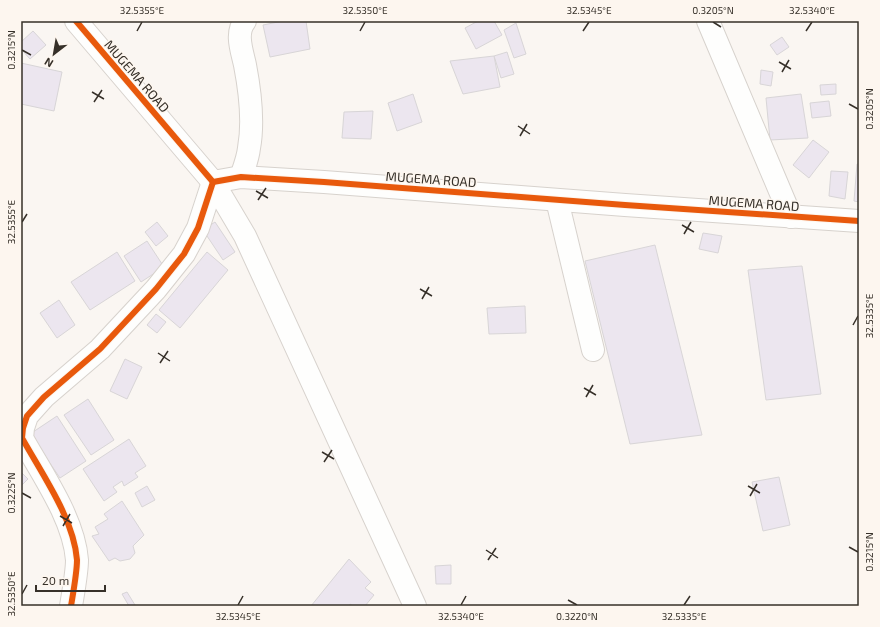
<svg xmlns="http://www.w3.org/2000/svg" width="880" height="627" font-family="'Exo 2',sans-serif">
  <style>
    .building { fill: #ece6ef; stroke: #d8d5d7 }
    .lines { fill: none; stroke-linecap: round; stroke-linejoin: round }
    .minor-casing { stroke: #d7d2cd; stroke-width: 24 }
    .tertiary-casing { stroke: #d7d2cd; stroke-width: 24 }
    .minor { stroke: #fefefd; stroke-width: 22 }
    .tertiary { stroke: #fefefd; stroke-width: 22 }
    .cycleway-casing { stroke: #fdf6ef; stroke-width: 8 }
    .cycleway { stroke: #e8590c; stroke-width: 6 }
    .ticks { fill: none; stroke: #363029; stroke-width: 1.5 }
    .labels { text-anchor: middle; stroke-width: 3; stroke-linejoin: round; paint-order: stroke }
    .street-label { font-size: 13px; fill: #363029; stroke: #fdf6ef }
    .neatline { fill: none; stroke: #363029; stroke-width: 1.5 }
    .ticks-label { font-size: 10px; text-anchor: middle; fill: #363029 }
  </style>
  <rect width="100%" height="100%" fill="#faf6f2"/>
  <g class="building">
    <polygon points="283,21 306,21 310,49 270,57 263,25"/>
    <polygon points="478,21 494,21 502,35 476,49 465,28"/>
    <polygon points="516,23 526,54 514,58 504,30"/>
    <polygon points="33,31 46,45 30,59 21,49 21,42"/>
    <polygon points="782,37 789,47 777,55 770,45"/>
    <polygon points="507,52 514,74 501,78 494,56"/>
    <polygon points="494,56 500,87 463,94 450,61"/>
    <polygon points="21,63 62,72 54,111 21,104"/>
    <polygon points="761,70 773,72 771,86 760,84"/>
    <polygon points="836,84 836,94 821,95 820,85"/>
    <polygon points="413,94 422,122 397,131 388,103"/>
    <polygon points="801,94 808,138 770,140 766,98"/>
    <polygon points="829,101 831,116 812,118 810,103"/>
    <polygon points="373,111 371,139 342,138 344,112"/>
    <polygon points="813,140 829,152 809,178 793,165"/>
    <polygon points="857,164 859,164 859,202 854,201"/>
    <polygon points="831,171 848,172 845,199 829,196"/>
    <polygon points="157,222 168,236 156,246 145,232"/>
    <polygon points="215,222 235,252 223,260 203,230"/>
    <polygon points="703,233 722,236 718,253 699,249"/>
    <polygon points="147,241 164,267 141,282 124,256"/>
    <polygon points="655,245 702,435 630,444 585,261"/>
    <polygon points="117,252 135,281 90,310 71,282"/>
    <polygon points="207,252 228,270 180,328 159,310"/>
    <polygon points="802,266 821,394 766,400 748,270"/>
    <polygon points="59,300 75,325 57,338 40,313"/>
    <polygon points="525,306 526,333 489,334 487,308"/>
    <polygon points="156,314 166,322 157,333 147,325"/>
    <polygon points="125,359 142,367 127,399 110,391"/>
    <polygon points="88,399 114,440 91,455 64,415"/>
    <polygon points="57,416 86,461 60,478 30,434"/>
    <polygon points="129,439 146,466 135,473 138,477 124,486 122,481 113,487 117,492 104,501 83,469"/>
    <polygon points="21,472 28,479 21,486"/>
    <polygon points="779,477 790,525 763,531 752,482"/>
    <polygon points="147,486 155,500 142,507 135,493"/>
    <polygon points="122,501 144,535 133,546 135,553 130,559 120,561 115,558 109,561 92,536 99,534 95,527 108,519 104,514"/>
    <polygon points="349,559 371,582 365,588 374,595 365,606 353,606 350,604 349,606 311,606"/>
    <polygon points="451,565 451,584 436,584 435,566"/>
    <polygon points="127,592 135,605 134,606 129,606 122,594"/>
  </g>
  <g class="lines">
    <g class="minor-casing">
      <g id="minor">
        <polyline points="708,21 791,217"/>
        <path d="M241,177C244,168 248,158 249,148C254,121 250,91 245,65C242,51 235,33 245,21"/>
        <polyline points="213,182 245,236 415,606"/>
        <polyline points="557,200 593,350"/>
        <path d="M71,606C73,594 77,572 77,560C74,519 42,474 22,438L23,428L27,416L44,397L100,349L156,289L184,254L198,228L213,182"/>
      </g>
    </g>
    <g class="tertiary-casing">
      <polyline id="tertiary" points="76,21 213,182 241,177 324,182 625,205 859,221"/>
    </g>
    <use href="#minor" class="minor"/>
    <use href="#tertiary" class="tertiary"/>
    <g class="cycleway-casing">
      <g id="cycleway">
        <polyline points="76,21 213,182 241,177 324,182 625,205 859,221"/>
        <path d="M71,606C73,594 77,572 77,560C74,519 42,474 22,438L23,428L27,416L44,397L100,349L156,289L184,254L198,228L213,182"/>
      </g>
    </g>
    <use href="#cycleway" class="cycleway"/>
  </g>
  <path class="ticks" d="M713,22L721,27M137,31L142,22M360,31L365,22M583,31L589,22M806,31L812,22M22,50L31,55M779,62L791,69M782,72L789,60M92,92L104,99M94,102L102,90M849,104L858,109M518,126L530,134M520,136L527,124M256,191L268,198M258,200L266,188M22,222L27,214M682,225L694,232M684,234L691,222M420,289L432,296M422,299L429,287M853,325L858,316M158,353L170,361M160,363L168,351M584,388L596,395M586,397L593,385M322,452L334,459M324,462L332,450M748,486L760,493M22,493L31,498M750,496L757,484M60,516L72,523M63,526L70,514M849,547L858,552M486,550L498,558M488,560L496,548M22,594L27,585M568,600L577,605M238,605L243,596M461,605L466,596M684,605L690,596"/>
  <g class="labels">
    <g class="street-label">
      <text transform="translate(137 76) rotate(49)" y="5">MUGEMA ROAD</text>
      <text transform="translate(431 179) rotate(4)" y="5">MUGEMA ROAD</text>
      <text transform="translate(754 203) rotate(4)" y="5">MUGEMA ROAD</text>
    </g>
  </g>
  <rect width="880" height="627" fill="none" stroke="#fdf6ef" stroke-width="44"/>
  <g transform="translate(54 54) rotate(211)" stroke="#fdf6ef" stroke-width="3" paint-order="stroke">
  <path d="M0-3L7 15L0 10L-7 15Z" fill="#363029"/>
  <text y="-6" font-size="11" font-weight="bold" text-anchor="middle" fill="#363029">N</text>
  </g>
  <path d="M36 585v6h69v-6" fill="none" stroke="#363029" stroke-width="2"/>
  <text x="42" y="585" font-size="12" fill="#363029" stroke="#fdf6ef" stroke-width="3" paint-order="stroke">20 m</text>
  <rect x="22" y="22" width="836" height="583" class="neatline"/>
  <g class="ticks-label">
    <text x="142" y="14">32.5355°E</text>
    <text x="365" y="14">32.5350°E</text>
    <text x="589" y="14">32.5345°E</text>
    <text x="713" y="14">0.3205°N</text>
    <text x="812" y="14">32.5340°E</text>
    <text transform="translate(11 50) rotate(-90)" y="4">0.3215°N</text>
    <text transform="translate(869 109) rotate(-90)" y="4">0.3205°N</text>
    <text transform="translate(11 222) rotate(-90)" y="4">32.5355°E</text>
    <text transform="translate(869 316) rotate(-90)" y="4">32.5335°E</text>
    <text transform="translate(11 493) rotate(-90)" y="4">0.3225°N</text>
    <text transform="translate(869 552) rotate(-90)" y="4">0.3215°N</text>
    <text transform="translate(11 594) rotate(-90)" y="4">32.5350°E</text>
    <text x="238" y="620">32.5345°E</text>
    <text x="461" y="620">32.5340°E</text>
    <text x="577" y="620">0.3220°N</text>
    <text x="684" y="620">32.5335°E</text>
  </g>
</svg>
